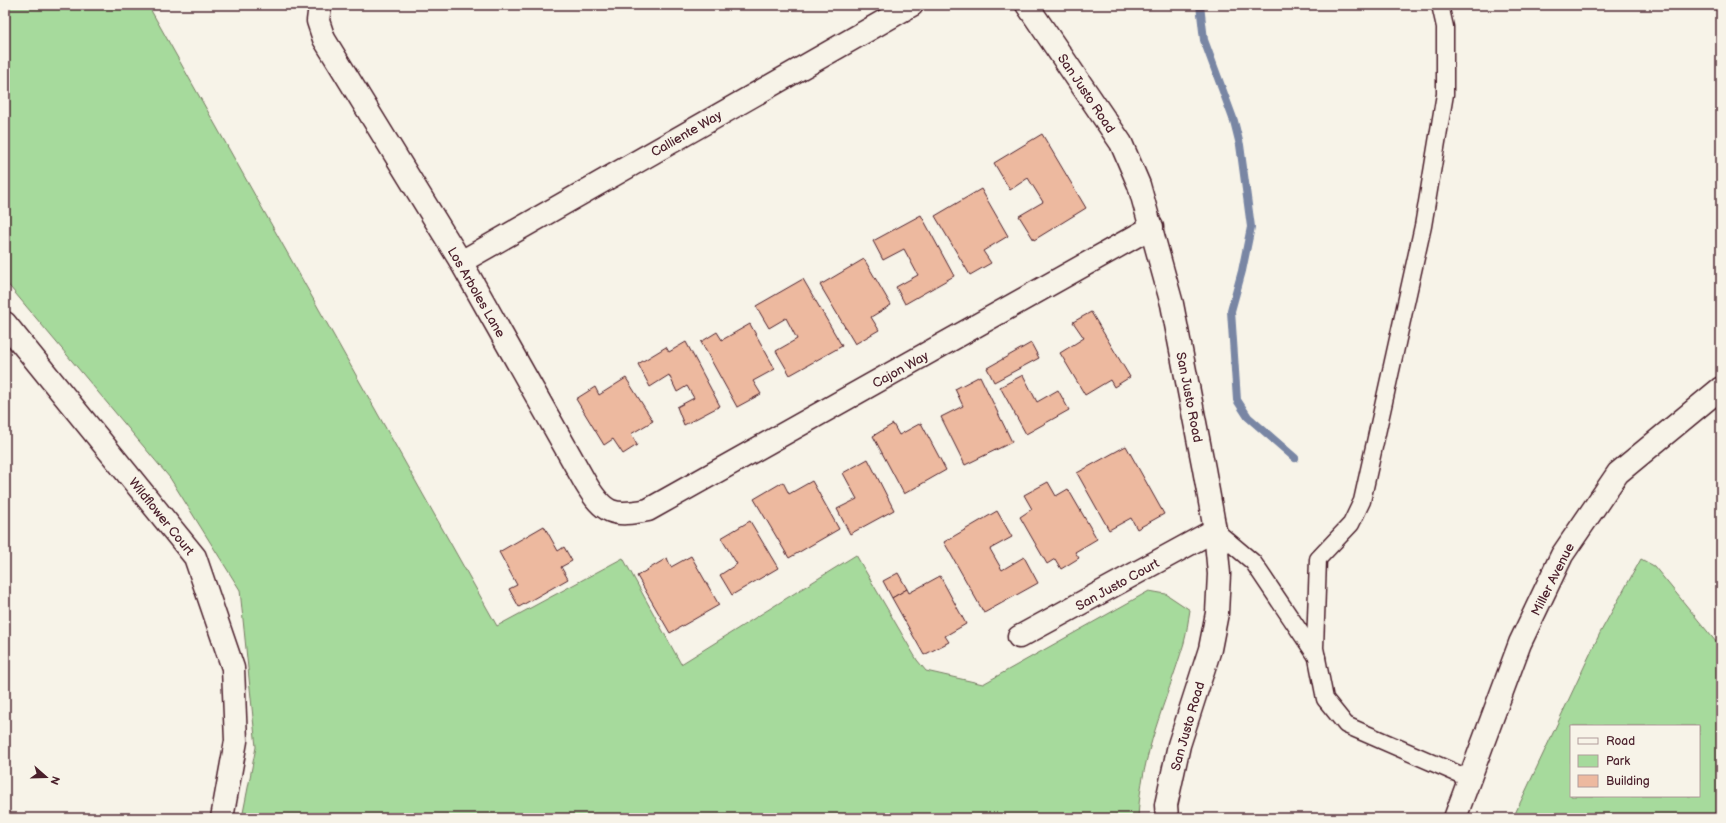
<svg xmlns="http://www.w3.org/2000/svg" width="1726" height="823" font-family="'Balsamiq Sans',sans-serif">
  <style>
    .green { fill: #a6da9c; stroke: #787c64; fill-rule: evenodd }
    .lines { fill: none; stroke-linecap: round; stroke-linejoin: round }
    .stream { stroke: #7986a4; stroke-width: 8 }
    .building { fill: #edb99f; stroke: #4a1f2b }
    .lane-casing { stroke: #4a1f2b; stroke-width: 19 }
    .street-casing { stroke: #4a1f2b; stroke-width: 25 }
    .secondary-casing { stroke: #4a1f2b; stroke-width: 25 }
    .lane { stroke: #f7f3e8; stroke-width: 16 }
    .street { stroke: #f7f3e8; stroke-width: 22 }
    .secondary { stroke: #f7f3e8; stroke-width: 22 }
    .labels { text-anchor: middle; stroke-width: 3; stroke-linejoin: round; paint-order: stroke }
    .street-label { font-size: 13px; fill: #4a1f2b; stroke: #f7f3e8 }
  </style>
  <rect width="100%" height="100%" fill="#f7f3e8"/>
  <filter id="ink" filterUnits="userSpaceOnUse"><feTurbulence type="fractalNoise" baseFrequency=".025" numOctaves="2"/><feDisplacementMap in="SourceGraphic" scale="8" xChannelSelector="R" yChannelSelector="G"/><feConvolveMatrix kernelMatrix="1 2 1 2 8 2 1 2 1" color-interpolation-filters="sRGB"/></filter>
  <g filter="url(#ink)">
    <g class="green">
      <path d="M5,5H148L497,626L623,558L681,664L856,555L917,660L926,671L983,684L1149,591L1166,594L1190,610C1188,621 1187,632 1184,643C1166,703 1141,754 1138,818H242L256,747L240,590L170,478L5,281Z"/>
      <path d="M1641,559L1654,566L1721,648V818H1513L1600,633ZM1571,726H1699V796H1571Z"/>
    </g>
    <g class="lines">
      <polyline class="stream" points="1200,5 1204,40 1234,121 1240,145 1251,227 1242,271 1231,311 1237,400 1248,417 1295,458"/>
    </g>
    <g class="building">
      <polygon points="1042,134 1086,208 1034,240 1019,216 1043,202 1028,178 1010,190 994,163"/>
      <polygon points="981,189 1008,236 983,251 991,263 970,275 935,216"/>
      <polygon points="921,215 954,276 905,304 896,287 918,275 904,249 883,260 873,241"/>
      <polygon points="864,259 891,305 871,317 879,330 855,344 820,285"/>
      <polygon points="803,279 842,346 790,375 776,351 797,339 786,318 769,328 756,306"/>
      <polygon points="1091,312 1130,377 1114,387 1110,380 1085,395 1060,353 1084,338 1073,322"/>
      <polygon points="750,324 775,369 753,381 761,394 737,407 701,342 717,332 722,340"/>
      <polygon points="686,342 720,406 684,425 677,407 694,398 687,386 677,392 669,375 650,387 638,364 666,347 669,352"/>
      <polygon points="1031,343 1039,358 994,382 987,368"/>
      <polygon points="1023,375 1037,402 1058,390 1069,410 1026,434 1000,387"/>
      <polygon points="980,376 1012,442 965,465 941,417 963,406 955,389"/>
      <polygon points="626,378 653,421 631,434 637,445 623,454 613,439 604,445 576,399 595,387 599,395"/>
      <polygon points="921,423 946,470 904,494 873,436 893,424 899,435"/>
      <polygon points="1126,446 1164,514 1137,529 1131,518 1109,530 1077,473"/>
      <polygon points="868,459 894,510 850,534 837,509 857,499 843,473"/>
      <polygon points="812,481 839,529 789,558 754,499 783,482 789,494"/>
      <polygon points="1048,482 1056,496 1068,489 1097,539 1075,552 1079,558 1061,569 1055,559 1047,564 1020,517 1032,509 1024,495"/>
      <polygon points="997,511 1012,537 990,549 1002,570 1024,557 1038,583 984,613 944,542"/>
      <polygon points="750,521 778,568 732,595 720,575 737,564 721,538"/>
      <polygon points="544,526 558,551 564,547 572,561 561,567 568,579 519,607 509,589 517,585 499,552"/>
      <polygon points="691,556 719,605 670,633 637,576 667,558 671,567"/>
      <polygon points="898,573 907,589 892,598 883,581"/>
      <polygon points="940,576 966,624 945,636 949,642 924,655 892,598 907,589 909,593"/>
    </g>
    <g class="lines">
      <g class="lane-casing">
        <g id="lane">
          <polyline points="1440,5 1445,27 1445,94 1423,226 1362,501 1351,524 1318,559 1315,648 1325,699 1346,725 1470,779"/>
          <polyline points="1215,530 1253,562 1317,657"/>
        </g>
      </g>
      <g class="street-casing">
        <g id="street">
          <path d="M320,5L318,21L324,39L461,262L586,484C604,514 613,517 648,510L1152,227"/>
          <polyline points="1027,5 1121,143 1139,185 1172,304 1204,469 1215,530 1219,574 1217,613 1210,649 1179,745 1166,805 1167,818"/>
          <polyline points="461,262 912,5"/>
          <polyline points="5,323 195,557 233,668 236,741 222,818"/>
          <polyline points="1019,637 1215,530"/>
        </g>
      </g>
      <g class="secondary-casing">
        <polyline id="secondary" points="1455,818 1520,643 1562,555 1618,473 1721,388"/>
      </g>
      <use href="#lane" class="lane"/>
      <use href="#street" class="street"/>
      <use href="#secondary" class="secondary"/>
    </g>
  </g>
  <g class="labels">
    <g class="street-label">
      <text transform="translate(1087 93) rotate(56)" y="5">San Justo Road</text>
      <text transform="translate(686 133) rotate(-30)" y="5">Calliente Way</text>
      <text transform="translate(477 292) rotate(60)" y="5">Los Arboles Lane</text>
      <text transform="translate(900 369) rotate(-29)" y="5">Cajon Way</text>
      <text transform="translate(1190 397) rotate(79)" y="5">San Justo Road</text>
      <text transform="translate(162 516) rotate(51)" y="5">Wildflower Court</text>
      <text transform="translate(1552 579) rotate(-63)" y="5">Miller Avenue</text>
      <text transform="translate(1117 584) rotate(-29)" y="5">San Justo Court</text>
      <text transform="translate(1187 726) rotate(-74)" y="5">San Justo Road</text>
    </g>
  </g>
  <rect width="1726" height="823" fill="none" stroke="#f7f3e8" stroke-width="20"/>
  <rect x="10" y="10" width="1706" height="803" fill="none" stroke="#4a1f2b" stroke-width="1.5" filter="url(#ink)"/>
  <rect x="1570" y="725" width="130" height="72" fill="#f7f3e8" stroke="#b29e9c"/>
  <rect x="1578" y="738" width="20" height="6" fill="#f7f3e8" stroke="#b29e9c"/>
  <text x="1606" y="745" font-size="12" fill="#4a1f2b">Road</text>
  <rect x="1578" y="755" width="20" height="12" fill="#a6da9c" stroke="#b29e9c"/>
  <text x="1606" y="765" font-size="12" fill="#4a1f2b">Park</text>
  <rect x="1578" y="775" width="20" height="12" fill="#edb99f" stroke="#b29e9c"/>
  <text x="1606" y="785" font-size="12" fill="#4a1f2b">Building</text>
  <g transform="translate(46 777) rotate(110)" stroke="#f7f3e8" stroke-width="3" paint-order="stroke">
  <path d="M0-3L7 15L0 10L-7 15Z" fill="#4a1f2b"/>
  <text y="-6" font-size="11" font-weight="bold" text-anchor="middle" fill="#4a1f2b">N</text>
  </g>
</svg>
